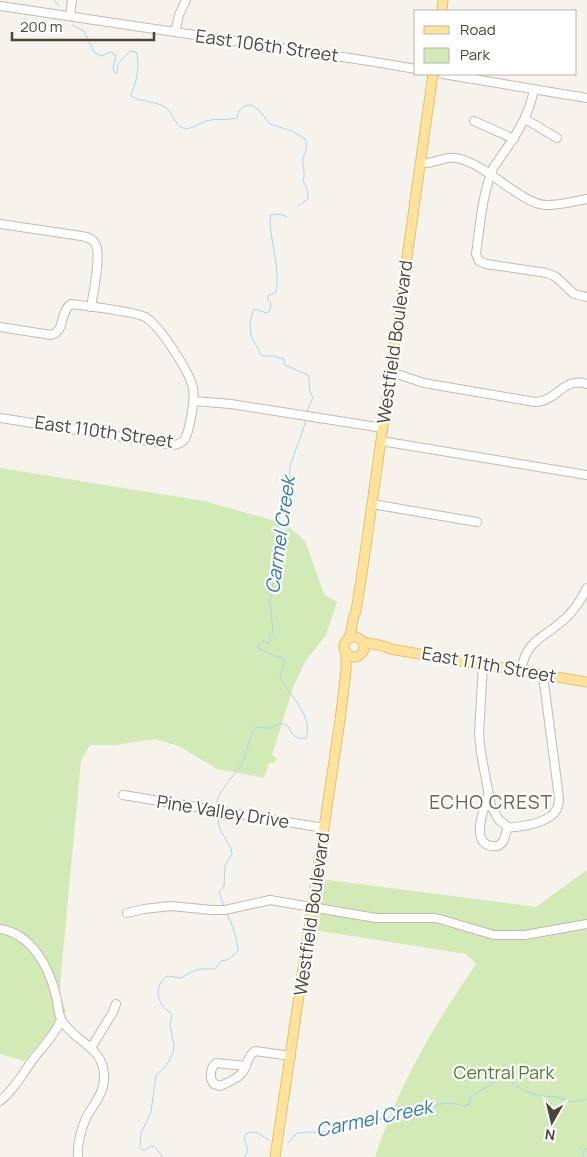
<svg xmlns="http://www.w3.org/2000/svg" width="587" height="1157" font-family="Manrope,sans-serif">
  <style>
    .green { fill: #d2eab5 }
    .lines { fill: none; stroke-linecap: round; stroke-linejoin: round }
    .stream { stroke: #a9d4f2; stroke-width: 1 }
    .minor-casing { stroke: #c2bbae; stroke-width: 10 }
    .major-casing { stroke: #e6c16a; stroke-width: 11 }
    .minor { stroke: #fff; stroke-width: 8 }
    .major { stroke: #ffe39c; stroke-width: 9 }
    .labels { text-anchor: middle; stroke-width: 4.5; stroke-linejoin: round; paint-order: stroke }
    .street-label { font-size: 18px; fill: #4b4439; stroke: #fff }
    .park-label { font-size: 18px; fill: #4a7f2a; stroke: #fff }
    .water-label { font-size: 19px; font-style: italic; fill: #2e7ab2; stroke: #fff }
    .neighbourhood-label { font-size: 19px; letter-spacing: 1px; fill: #6e6250; stroke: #fff }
  </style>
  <rect width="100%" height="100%" fill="#f6f3ec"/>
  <g class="green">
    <polygon points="0,468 204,501 286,524 305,541 324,594 337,602 326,635 305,662 293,688 272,755 277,759 273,763 269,763 264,778 217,769 179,746 155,739 116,745 90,745 81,760 61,974 60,994 66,1012 24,1061 0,1054"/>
    <path d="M587,870V1157H375C384,1131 394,1104 407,1079C427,1038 451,1001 476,964L466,954L314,930L321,879L536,907Z"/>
  </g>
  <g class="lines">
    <g class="stream">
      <polyline points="54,0 59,6"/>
      <path d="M72,25L84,31L94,52L101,56L111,52L116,55L113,69L114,72L117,73L118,64L130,51L136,52C139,61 138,71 136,80C135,86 132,89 131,96L137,99L154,103"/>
      <path d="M155,103C159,104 164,106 166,108C176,116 176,134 193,127"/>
      <path d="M194,127C213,115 218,122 237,118L239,111L245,106L251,105L258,109L270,124L292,131L305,139C309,150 305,149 303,159C302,167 306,172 303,180L308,192V199L298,206"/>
      <path d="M287,217L280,214L271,215C269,223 271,231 272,239C275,257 279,274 276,292L268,296V300L271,303L270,310L267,313L255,309L252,314L250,323L251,336L262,356H274L284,359L285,365L308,375C312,383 306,389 313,397L307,411"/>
      <path d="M216,806C217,791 233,778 241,765C247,753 248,738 256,727C260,727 265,728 269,728C278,727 277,720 288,726C292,735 296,740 306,738C314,716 289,695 280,677L285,661L282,657C270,657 268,651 258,649L259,645L264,641L268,644L271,640L269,636L273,632L270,601L274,577L276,541L281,501L286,493L289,485L290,466L305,424V420"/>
      <polyline points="217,813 220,830 231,848 232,854 225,866 224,886 219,892 224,906"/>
      <polyline points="288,1143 297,1133 309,1132 319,1133 341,1127 424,1111 439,1104 451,1103 466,1106 469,1104 471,1097 494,1082 499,1071 506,1070 513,1083 526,1092 541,1096 557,1097 571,1102 587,1099"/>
      <path d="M163,1157L155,1147L151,1146L144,1151L140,1147L141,1133L151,1112L156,1075L166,1066L173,1053L174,1045L170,1025L172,1015C169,1011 166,1010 163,1006C155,996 157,983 167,976L181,978C199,968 194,969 215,969L221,961C229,960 232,957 238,951C237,938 233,926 227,914"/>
      <path d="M244,1157C251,1150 245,1145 244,1137L247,1133L256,1132L269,1140"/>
      <polyline points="582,1157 584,1150 587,1148"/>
    </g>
    <g class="minor-casing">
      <g id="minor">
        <polyline points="0,6 369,61 416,69"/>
        <polyline points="70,16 72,0"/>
        <polyline points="175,32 179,15 186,0"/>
        <polyline points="443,74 587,98"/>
        <path d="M534,90C527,122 512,141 493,168C482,195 480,225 476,254L479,261L486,264L547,273L556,277L574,294L587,297"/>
        <polyline points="525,119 557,138"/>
        <polyline points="474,121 514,139"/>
        <path d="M420,163C435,165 446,154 461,159C489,167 521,203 545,205C559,206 574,201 587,199"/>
        <path d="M0,224L81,236C87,237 92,238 95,243C102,253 93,294 91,307"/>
        <path d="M0,327L51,335C66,331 59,312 71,304C86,306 137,311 147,318C161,328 189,371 193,388C195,400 192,412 190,423C187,434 187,443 174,445L0,418"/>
        <path d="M391,372L424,383L535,402C557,402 563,376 587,384"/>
        <polyline points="194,401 231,404 383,428"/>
        <polyline points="381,441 587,475"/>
        <polyline points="372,504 477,522"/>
        <polyline points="483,664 479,734 481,753 491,806 499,820 508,827"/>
        <path d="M521,671C526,641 540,640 560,623C572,614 580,602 587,588"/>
        <polyline points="123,795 324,828"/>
        <path d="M488,795C483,811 468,849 498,846L503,842L508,827"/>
        <path d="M508,827C515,828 521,826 529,825C544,821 560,816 559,798L543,675"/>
        <polyline points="127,913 144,909 171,906 212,910 225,910 270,900 376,918 436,918 494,935 525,935 587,924"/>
        <path d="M0,929C32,934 49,967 56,996C58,1003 58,1015 62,1021C76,1043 105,1047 104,1078C104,1093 94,1104 87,1116C81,1129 77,1143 78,1157"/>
        <polyline points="91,1048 113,1012 116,1004"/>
        <path d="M246,1066L216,1063C210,1068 209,1078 214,1084L220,1086C227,1083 237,1079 242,1073C248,1065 247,1056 255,1051L291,1056"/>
        <path d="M0,1101C15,1089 23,1073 34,1058C44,1045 55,1035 61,1020"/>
      </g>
    </g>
    <g class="major-casing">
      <g id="major">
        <polyline points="442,11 443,0"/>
        <circle cx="354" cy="647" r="10"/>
        <path d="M349,638C353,629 351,620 356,611L363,567L433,74"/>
        <path d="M363,642C372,645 383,644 390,649L587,682"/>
        <polyline points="275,1157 340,720 346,671 346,652"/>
      </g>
    </g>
    <use href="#minor" class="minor"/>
    <use href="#major" class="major"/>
  </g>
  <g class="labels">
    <g class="street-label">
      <text transform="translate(267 46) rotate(8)" y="6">East 106th Street</text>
      <text transform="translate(395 342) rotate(-82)" y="6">Westfield Boulevard</text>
      <text transform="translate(104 432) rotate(8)" y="6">East 110th Street</text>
      <text transform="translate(489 665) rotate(10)" y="6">East 111th Street</text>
      <text transform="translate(223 812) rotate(9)" y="6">Pine Valley Drive</text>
      <text transform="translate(312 914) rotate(-82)" y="6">Westfield Boulevard</text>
    </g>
    <g class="park-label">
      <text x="504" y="1079">Central Park</text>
    </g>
    <g class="water-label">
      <text transform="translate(280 535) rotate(-82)" y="7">Carmel Creek</text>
      <text transform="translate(374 1118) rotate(-12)" y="7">Carmel Creek</text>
    </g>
    <g class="neighbourhood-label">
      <text x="491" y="809">ECHO CREST</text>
    </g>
  </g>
  <rect x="414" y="10" width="162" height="65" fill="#ffffff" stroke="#b7b4b0"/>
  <rect x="424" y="26" width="25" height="8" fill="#ffe39c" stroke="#b7b4b0"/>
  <text x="460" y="35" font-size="15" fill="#4b4439">Road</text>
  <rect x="424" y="48" width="25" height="15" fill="#d2eab5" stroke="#b7b4b0"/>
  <text x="460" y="60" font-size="15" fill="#4b4439">Park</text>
  <g transform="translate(552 1122) rotate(188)" stroke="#ffffff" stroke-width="4" paint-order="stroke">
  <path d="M0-4L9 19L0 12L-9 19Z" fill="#4b4439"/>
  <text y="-8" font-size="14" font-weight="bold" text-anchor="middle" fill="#4b4439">N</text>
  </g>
  <path d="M12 32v8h142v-8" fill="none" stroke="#4b4439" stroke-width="2.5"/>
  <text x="20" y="32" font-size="15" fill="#4b4439" stroke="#ffffff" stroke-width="4" paint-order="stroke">200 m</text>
</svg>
